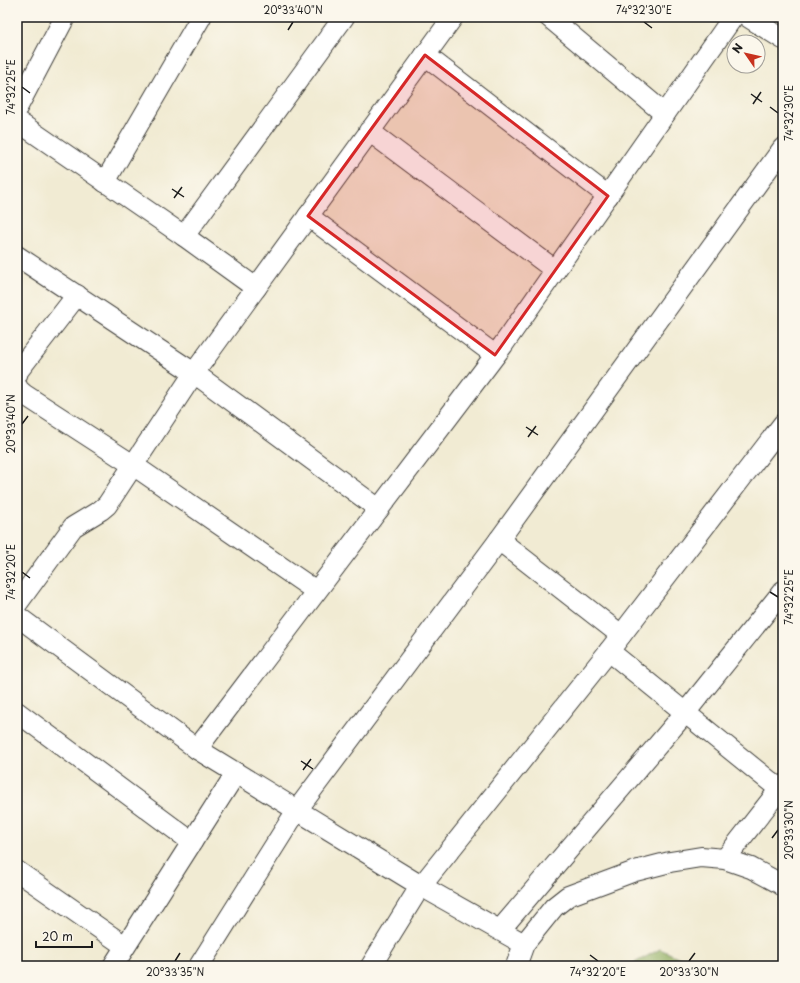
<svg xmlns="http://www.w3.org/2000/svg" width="800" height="983" font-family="'Playpen Sans',sans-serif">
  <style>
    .forest { fill: #90ae61; stroke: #56653e }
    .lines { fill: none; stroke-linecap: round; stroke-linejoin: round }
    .minor-casing { stroke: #3c3b37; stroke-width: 22 }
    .minor { stroke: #fff; stroke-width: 20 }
    .marked { fill: #d62828; fill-opacity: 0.2; stroke: #d62828; stroke-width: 3; stroke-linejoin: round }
    .ticks { fill: none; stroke: #1c1c1c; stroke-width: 1.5 }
    .neatline { fill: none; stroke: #1c1c1c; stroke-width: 1.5 }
    .ticks-label { font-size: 10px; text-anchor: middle; fill: #1c1c1c }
  </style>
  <rect width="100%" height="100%" fill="#fbf7ec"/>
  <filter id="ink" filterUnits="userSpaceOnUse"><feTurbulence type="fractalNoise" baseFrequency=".025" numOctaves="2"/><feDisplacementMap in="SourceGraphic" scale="8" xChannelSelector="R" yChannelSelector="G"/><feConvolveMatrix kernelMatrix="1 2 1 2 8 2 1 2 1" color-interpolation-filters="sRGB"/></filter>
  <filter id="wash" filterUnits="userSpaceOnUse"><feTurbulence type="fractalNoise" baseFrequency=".012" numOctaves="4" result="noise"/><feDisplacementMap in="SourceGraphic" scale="16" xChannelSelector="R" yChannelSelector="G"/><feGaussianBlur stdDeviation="0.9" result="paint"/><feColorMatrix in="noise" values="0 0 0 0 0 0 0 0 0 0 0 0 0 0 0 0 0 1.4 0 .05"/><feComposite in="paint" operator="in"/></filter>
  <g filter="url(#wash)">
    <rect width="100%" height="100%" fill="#f1ebd3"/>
    <polygon class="forest" points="660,949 697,966 629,966"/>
  </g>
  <g filter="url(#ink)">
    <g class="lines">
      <g class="minor-casing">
        <g id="minor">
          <polyline points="549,17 665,114"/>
          <polyline points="748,17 783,39"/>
          <polyline points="425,55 608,196"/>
          <polyline points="17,108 65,17"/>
          <polyline points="17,121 184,236 256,288"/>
          <polyline points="369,131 555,270"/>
          <polyline points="105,182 201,17"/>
          <polyline points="308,216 495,355"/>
          <polyline points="184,236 344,17"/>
          <polyline points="17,256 194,373 453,17"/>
          <polyline points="17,375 18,371 77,295"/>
          <polyline points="17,386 18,389 25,395 133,465 316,591"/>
          <polyline points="499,540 621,635"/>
          <polyline points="17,604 73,527 101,510 107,505 194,373 379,509"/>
          <polyline points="17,616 197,749"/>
          <polyline points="609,651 783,792"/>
          <polyline points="17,712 192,842"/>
          <polyline points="725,859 783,785"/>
          <polyline points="17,871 125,946"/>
          <polyline points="500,930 685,713 783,591"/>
          <polyline points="524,944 421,886 197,749 503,345 733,17"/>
          <polyline points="113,966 236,773"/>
          <polyline points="199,966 297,810 499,540 783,148"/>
          <polyline points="371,966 418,890 609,651 783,424"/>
          <polyline points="516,966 524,944 554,907 568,896 635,871 670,862 701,857 725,859 751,868 779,883 783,886"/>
        </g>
      </g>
      <use href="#minor" class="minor"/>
    </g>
  </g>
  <path class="marked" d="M425,55L608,196L495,355L308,216Z"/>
  <path class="ticks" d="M644,22L652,28M288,30L293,22M22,87L30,93M751,94L762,102M753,104L761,92M770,107L778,113M172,189L184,197M174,198L182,187M22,424L28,416M526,427L538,435M528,437L536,426M22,572L30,578M770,592L778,597M301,761L313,769M303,770L311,759M772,838L778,830M590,955L598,961M175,961L180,953M689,961L695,953"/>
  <rect width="800" height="983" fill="none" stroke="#fbf7ec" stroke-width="44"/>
  <g transform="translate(746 54) rotate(304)"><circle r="19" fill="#fbf7ec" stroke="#a29f99"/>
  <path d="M0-3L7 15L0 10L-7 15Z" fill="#c8321e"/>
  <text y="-6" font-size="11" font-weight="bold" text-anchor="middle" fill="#1c1c1c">N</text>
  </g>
  <path d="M36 941v6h56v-6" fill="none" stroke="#1c1c1c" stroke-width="2"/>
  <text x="42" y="941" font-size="12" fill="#1c1c1c" stroke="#fbf7ec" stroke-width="3" paint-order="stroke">20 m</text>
  <rect x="22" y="22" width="756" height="939" class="neatline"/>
  <g class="ticks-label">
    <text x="293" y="14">20°33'40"N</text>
    <text x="644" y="14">74°32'30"E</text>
    <text transform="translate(11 87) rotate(-90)" y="4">74°32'25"E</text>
    <text transform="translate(789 113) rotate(-90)" y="4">74°32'30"E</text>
    <text transform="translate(11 424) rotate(-90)" y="4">20°33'40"N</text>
    <text transform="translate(11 572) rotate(-90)" y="4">74°32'20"E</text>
    <text transform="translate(789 597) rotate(-90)" y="4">74°32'25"E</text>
    <text transform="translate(789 830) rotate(-90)" y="4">20°33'30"N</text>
    <text x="175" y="976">20°33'35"N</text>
    <text x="598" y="976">74°32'20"E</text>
    <text x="689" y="976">20°33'30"N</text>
  </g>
</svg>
